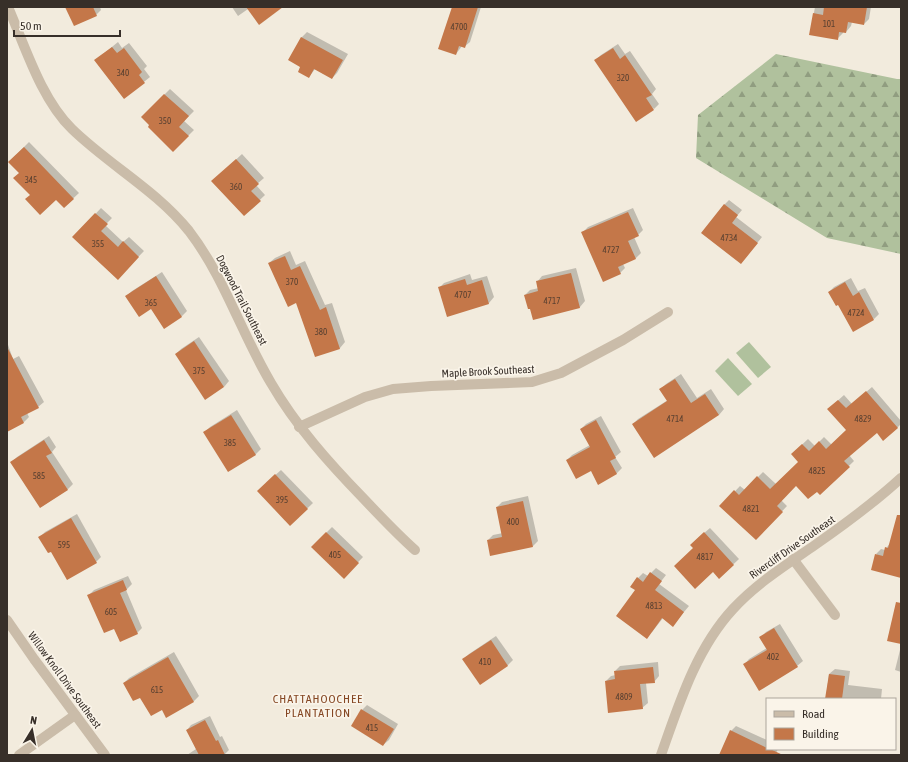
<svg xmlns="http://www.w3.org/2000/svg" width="908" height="762" font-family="'Asap Condensed',sans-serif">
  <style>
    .forest { fill: url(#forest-firs) }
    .green { fill: #b0c19d }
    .shadow { fill: #0003 }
    .building { fill: #c47749 }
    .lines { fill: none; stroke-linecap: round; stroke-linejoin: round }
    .minor { stroke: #cabca9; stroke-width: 10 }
    .labels { text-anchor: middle; stroke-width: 3.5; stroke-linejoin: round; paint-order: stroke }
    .number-label { font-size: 9px; fill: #5a4131 }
    .street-label { font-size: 11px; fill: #372f29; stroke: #faf4e9 }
    .neighbourhood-label { font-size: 12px; letter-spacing: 1px; fill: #854723; stroke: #faf4e9 }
  </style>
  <defs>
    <pattern id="forest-firs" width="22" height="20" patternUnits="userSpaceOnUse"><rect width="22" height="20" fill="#b0c19d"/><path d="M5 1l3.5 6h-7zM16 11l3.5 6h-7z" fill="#909d80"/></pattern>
  </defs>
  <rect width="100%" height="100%" fill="#f2ebdd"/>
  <polygon class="forest" points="776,54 897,79 901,79 901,254 827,238 696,158 698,115"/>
  <g class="green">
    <polygon points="749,342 771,367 758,378 736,353"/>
    <polygon points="728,358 752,384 738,396 715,371"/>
  </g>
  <g class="shadow">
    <polygon points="67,7 100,7 101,10 96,15"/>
    <polygon points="232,7 280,7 248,9 238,16"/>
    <polygon points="453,7 481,7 470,42 464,47 462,46 456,54"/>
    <polygon points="815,7 871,7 869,19 864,24 852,22 851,26 846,32 843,31 843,33 837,39 810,34"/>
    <polygon points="307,32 348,54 337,73 332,78 315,69 309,77 302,66 301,38"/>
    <polygon points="118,42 122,48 129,43 147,66 144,69 150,77 124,98 96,60"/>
    <polygon points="618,44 625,54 630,51 656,89 652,94 659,104 654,109 596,60 601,55"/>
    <polygon points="170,89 194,111 184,121 194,130 173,151 142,117"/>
    <polygon points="29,142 79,193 64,207 56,198 31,195 20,173 9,162"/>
    <polygon points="242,154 264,178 256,185 265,195 244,215 213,181"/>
    <polygon points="729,200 742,210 736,217 762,237 746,257 724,205"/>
    <polygon points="101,208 112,218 105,225 123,242 129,237 144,251 118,278 74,237"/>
    <polygon points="633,208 643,230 638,235 634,237 641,253 636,258 623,264 625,268 620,273 582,233 588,227"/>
    <polygon points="290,251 296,265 305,261 325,305 332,303 345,342 340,348 316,356 297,302 269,263 275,258"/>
    <polygon points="576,268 585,301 580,307 531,307 525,295 530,290 539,288 537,282 542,276"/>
    <polygon points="162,272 187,311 182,316 164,327 151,307 127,296 132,291"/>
    <polygon points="470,274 472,280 487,276 494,297 489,303 448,316 439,288 444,283"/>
    <polygon points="851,278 858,291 865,288 879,314 874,319 838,303 829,292 834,287"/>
    <polygon points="199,337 229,381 224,387 176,354 181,349"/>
    <polygon points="7,342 13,359 19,356 44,402 38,407 27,413 29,417 24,422 7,431"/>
    <polygon points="681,374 697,398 711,389 724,409 719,415 633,424 638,419 668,400 661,389 666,384"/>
    <polygon points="872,387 901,421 901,424 897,428 877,432 849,455 854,461 820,494 817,490 796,485 781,500 787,506 756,539 721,506 740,486 745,490 763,472 776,484 800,462 792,454 808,439 815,446 824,437 832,445 847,430 834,404 844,395 852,404"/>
    <polygon points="237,410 261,449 256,454 228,471 205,432 210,427"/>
    <polygon points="601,416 621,452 615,457 622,468 616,474 591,470 567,460 572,455 590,445 581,429 586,424"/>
    <polygon points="49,436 56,447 52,452 73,484 68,489 41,507 12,462 17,457"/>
    <polygon points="281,470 313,503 290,525 263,486"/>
    <polygon points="528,496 538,541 533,546 488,540 493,535 503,533 497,507 502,502"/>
    <polygon points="77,514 101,557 96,562 51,551 40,537 45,532"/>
    <polygon points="332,527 363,557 344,577 312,547"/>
    <polygon points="710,528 739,559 720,577 694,548 696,540"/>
    <polygon points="901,528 901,577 876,554 881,549 885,550"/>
    <polygon points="656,568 666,575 659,584 689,606 673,625 663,618 652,632 636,590 638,578 643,573 648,576"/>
    <polygon points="128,576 132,584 126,590 142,628 137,633 115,628 88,596 94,590"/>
    <polygon points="780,624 803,661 797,666 744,665 749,659 767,648 760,638 766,632"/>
    <polygon points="496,636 513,660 508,665 480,683 464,659 469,654"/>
    <polygon points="901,646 901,672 895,670"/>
    <polygon points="174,652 199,696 194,701 166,716 162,709 140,696 124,683 129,678"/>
    <polygon points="658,662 659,676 654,682 646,683 648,703 642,708 606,681 611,676 616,675 615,671 620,666"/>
    <polygon points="835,669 850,671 848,685 882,689 881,699 826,699 829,674"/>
    <polygon points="367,705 398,724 389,740 383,745 362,710"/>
    <polygon points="210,716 220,737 222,736 229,750 225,754 226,755 187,755 196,749 187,730 191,725"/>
    <polygon points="736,726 767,740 767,749 778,749 775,755 720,755 731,731"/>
  </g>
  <g class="building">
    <polygon points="65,7 93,7 97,16 74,26"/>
    <polygon points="246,7 283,7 259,25"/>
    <polygon points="452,7 478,7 465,48 459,46 456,55 438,49"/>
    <polygon points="824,7 867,7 864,25 848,22 846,33 839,32 838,40 809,35 813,13 823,15"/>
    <polygon points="301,37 343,60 332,79 314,69 309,78 298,72 300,67 288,60"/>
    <polygon points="112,47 117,53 124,48 142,72 139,75 145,83 124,99 94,60"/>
    <polygon points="613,48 620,59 625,55 652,95 646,98 654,110 636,122 594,60"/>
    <polygon points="164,94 189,116 179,127 189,136 173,152 148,127 149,125 141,117"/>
    <polygon points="24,147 74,199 64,208 56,200 40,215 25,199 30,195 13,178 19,173 8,162"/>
    <polygon points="236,159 259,184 251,191 261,201 244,216 211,181"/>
    <polygon points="724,204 738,215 732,223 758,243 741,264 701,233"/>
    <polygon points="628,212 639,236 628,241 636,259 618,267 621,274 603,282 581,232"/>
    <polygon points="95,213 108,224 101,231 118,247 123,241 139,257 118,280 72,237"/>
    <polygon points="285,256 291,270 300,266 320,310 326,307 340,349 315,357 296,303 288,307 268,263"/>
    <polygon points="571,273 580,308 533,320 530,309 528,309 524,295 538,291 536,281"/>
    <polygon points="156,276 182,317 164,329 151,309 139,317 125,296"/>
    <polygon points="465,279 467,285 482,280 489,304 447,317 438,287"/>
    <polygon points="845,282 853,296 859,292 874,320 853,332 838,305 836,306 828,292"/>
    <polygon points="194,341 224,387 205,400 175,354"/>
    <polygon points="7,347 39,408 21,417 24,423 7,432"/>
    <polygon points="675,379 691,403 705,394 719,415 654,458 632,424 667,401 659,389"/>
    <polygon points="866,391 898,428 883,441 877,433 844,461 850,467 820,495 817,492 808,499 796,486 777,506 783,512 756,540 719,506 734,490 739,495 757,476 770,489 798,462 791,454 802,444 809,451 819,441 826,449 846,430 827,409 838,400 846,408"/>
    <polygon points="231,415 256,455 228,472 203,432"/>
    <polygon points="596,420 616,458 610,461 617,474 598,485 591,471 576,479 566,460 590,447 580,429"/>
    <polygon points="44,440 52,453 46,456 68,490 40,508 10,462"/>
    <polygon points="275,474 308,509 290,526 257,491"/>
    <polygon points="523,501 533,547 490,556 487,540 502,537 496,507"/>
    <polygon points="897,515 901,515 901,578 871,570 875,554 883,556 885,547 888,548"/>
    <polygon points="71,518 97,563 67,580 51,552 48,553 38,537"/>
    <polygon points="326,532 359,563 344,579 311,547"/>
    <polygon points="704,532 734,565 719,579 713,572 695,589 674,566 693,548 690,545"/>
    <polygon points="650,572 662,581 655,590 684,612 673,627 662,618 647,639 616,616 635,590 630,587 637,577 643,582"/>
    <polygon points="123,580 127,590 120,593 138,634 120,642 114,629 104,633 87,595"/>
    <polygon points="896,602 901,603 901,644 887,641"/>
    <polygon points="774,628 798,667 759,691 743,664 767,650 759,637"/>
    <polygon points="491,640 508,666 480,685 462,659"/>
    <polygon points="168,657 194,702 166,718 162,710 151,716 140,698 133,701 123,683"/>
    <polygon points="653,667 655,683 640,684 643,709 608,713 605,681 615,679 614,671"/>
    <polygon points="829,674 845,676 842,699 825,699"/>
    <polygon points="361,709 394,729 383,746 351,726"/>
    <polygon points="205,720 216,741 218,740 225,755 199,755 186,730"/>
    <polygon points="730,730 767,748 767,749 770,749 783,755 719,755"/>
  </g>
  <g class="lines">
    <g class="minor">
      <path d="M8,7C25,46 41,99 72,129C109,165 156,190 189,231C225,278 241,333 271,383C296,426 329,463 364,499C380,516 397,534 415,550"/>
      <polyline points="299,427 365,397 393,389 431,386 532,382 561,373 623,340 668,312"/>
      <polyline points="793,559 835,615"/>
      <polyline points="7,620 34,659 105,755"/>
      <polyline points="19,755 75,715"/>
      <path d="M661,755C679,704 696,649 733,609C757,583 786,565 815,545C845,524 874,503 901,478"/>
    </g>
  </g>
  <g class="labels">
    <g class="number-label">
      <text x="829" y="27">101</text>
      <text x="459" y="30">4700</text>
      <text x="123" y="76">340</text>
      <text x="623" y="81">320</text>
      <text x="165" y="124">350</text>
      <text x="31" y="183">345</text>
      <text x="236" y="190">360</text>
      <text x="729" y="241">4734</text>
      <text x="98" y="247">355</text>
      <text x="611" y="253">4727</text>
      <text x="292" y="285">370</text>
      <text x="463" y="298">4707</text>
      <text x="552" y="304">4717</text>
      <text x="151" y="306">365</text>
      <text x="856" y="316">4724</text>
      <text x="321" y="335">380</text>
      <text x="199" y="374">375</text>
      <text x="675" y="422">4714</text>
      <text x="863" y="422">4829</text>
      <text x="230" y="446">385</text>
      <text x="817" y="474">4825</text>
      <text x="39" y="479">585</text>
      <text x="282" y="503">395</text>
      <text x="751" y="512">4821</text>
      <text x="513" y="525">400</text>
      <text x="64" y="548">595</text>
      <text x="335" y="558">405</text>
      <text x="705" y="560">4817</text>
      <text x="654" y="609">4813</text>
      <text x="111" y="615">605</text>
      <text x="773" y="660">402</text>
      <text x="485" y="665">410</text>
      <text x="157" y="693">615</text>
      <text x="624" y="700">4809</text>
      <text x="372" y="731">415</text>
    </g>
    <g class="street-label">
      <text transform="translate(242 300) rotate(63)" y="4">Dogwood Trail Southeast</text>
      <text transform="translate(488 371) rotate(-3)" y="4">Maple Brook Southeast</text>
      <text transform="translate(792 547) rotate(-35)" y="4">Rivercliff Drive Southeast</text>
      <text transform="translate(65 680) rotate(54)" y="4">Willow Knoll Drive Southeast</text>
    </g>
    <g class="neighbourhood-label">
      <text x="318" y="703">CHATTAHOOCHEE<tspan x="318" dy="14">PLANTATION</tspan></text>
    </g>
  </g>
  <rect width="908" height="762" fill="none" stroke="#372f29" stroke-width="16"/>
  <rect x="766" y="698" width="130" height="52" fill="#faf4e9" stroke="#aca59c"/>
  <rect x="774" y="711" width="20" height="6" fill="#cabca9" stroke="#aca59c"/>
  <text x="802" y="718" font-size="12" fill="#372f29">Road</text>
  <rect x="774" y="728" width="20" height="12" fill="#c47749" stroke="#aca59c"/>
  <text x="802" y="738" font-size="12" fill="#372f29">Building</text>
  <g transform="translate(32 730) rotate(10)" stroke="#faf4e9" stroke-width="3" paint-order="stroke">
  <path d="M0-3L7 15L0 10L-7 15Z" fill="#372f29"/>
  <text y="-6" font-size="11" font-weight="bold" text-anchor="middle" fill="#372f29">N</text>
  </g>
  <path d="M14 30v6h106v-6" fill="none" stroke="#372f29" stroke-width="2"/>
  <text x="20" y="30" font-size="12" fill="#372f29" stroke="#faf4e9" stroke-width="3" paint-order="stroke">50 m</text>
</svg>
